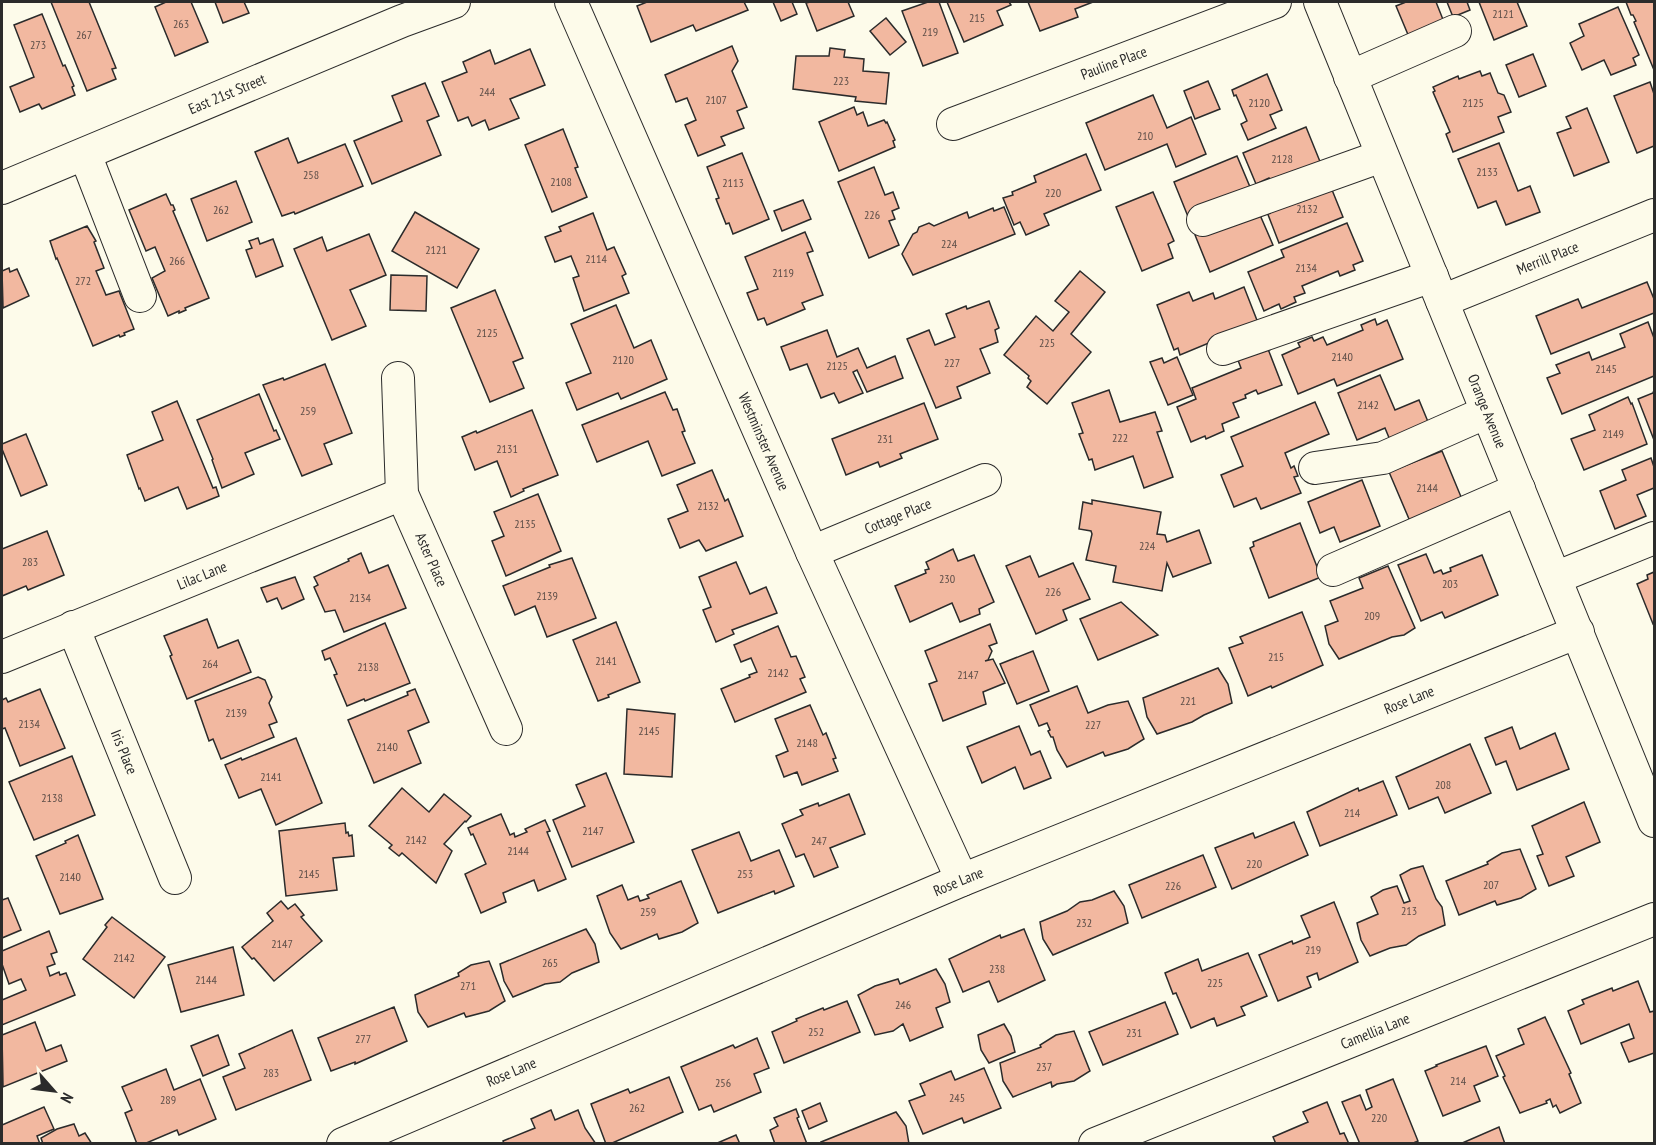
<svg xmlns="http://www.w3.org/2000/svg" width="1656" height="1145" font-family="'PT Sans Narrow',sans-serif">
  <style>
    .building { fill: #f2b8a0; stroke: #2b2b2b; stroke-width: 1.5 }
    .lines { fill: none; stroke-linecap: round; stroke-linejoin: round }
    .minor-casing { stroke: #2b2b2b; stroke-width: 34 }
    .minor { stroke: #fdfbea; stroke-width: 32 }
    .labels { text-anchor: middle; stroke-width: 4.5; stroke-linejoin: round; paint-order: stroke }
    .number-label { font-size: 12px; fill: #5d4e48 }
    .street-label { font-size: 15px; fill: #2b2b2b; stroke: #fdfbea }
  </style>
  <rect width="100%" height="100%" fill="#fdfbea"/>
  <g class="building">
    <polygon points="51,2 89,2 116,68 112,69 116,79 87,91"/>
    <polygon points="166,2 191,2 208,42 175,56 155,7"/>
    <polygon points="215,2 244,2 249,13 223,23"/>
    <polygon points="647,2 744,2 748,10 696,31 693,25 651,42 637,6"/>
    <polygon points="773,2 792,2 797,14 781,21"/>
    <polygon points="810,2 848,2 854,16 817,31 806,3"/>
    <polygon points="928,2 939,2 958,53 923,66 902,11"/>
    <polygon points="947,2 1009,2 1011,5 997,11 1003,25 964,42"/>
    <polygon points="1028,2 1093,2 1075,9 1078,17 1040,31"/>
    <polygon points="1406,2 1436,2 1444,22 1409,37 1396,6"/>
    <polygon points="1447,2 1467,2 1470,10 1453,17"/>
    <polygon points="1479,2 1517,2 1527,26 1494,40"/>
    <polygon points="1626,2 1654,2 1654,70 1634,22 1636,21 1633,15 1631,15"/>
    <polygon points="1618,7 1639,55 1633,58 1636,65 1611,75 1604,60 1582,70 1570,43 1584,36 1579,24"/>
    <polygon points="42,14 63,66 65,65 74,86 72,87 75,95 42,109 39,104 20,112 10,87 34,77 14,25"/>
    <polygon points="886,18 906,42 890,55 870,31"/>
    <polygon points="732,46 738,61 732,71 747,107 737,111 744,128 721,137 725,145 698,156 685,125 696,120 687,98 676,102 665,75"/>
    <polygon points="830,48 845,50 844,57 864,59 863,71 889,73 886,104 855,101 856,97 793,89 796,56 829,56"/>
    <polygon points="530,49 545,85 510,99 519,118 489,130 485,120 472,126 468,117 458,121 442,82 467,72 463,62 490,50 495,64"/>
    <polygon points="1533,54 1546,86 1519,97 1506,65"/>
    <polygon points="1480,71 1482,76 1490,73 1498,93 1504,95 1511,112 1498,117 1504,132 1453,152 1446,134 1450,132 1433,92 1435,91 1433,87 1458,76 1459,79"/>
    <polygon points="1267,74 1282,110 1270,115 1276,128 1248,140 1241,124 1247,121 1236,95 1234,96 1232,90"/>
    <polygon points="1208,81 1220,109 1195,119 1184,91"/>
    <polygon points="1650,82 1654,94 1654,146 1637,153 1614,96"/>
    <polygon points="425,83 439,116 427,121 441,155 372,184 354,141 402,121 392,96"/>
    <polygon points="1153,95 1167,128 1191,117 1206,154 1176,167 1167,144 1105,170 1086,123"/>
    <polygon points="854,107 857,115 863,112 868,126 884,120 886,123 887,122 895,140 893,141 895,147 839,171 819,122"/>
    <polygon points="1587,108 1609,162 1574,176 1557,133 1571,128 1566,117"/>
    <polygon points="1306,127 1321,164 1272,184 1269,178 1256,184 1243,153"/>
    <polygon points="563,129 578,167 575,168 587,197 552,212 525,145"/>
    <polygon points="288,138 298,163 345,144 363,186 295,214 294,212 282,216 255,152"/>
    <polygon points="1499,143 1518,191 1530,186 1540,212 1506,225 1496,201 1478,208 1458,159"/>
    <polygon points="742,153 769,219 733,234 729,223 726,224 716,199 719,198 707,167"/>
    <polygon points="1086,154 1101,190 1044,214 1049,225 1026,235 1020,222 1014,225 1003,198 1013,195 1012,192 1036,182 1034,176"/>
    <polygon points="1237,156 1250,187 1189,219 1174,182"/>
    <polygon points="874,167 885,195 893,192 899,208 892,211 895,219 889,221 899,245 869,258 838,182"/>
    <polygon points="1328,180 1343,217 1279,243 1267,212"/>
    <polygon points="236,181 252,222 207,241 191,199"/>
    <polygon points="1153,192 1174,241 1168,244 1173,258 1142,271 1116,207"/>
    <polygon points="166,194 171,205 173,205 175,210 173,211 209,298 185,308 186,310 179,313 179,311 168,316 152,278 165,271 155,247 146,251 129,210"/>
    <polygon points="803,200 811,219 782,231 774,211"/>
    <polygon points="1004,207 1015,234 913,275 902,254 913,234 917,232 919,227 929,223 934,226 967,212 969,218 993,208 994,211"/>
    <polygon points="415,212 479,249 457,288 392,251"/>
    <polygon points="593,213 607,250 614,247 626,274 622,276 629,293 584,311 573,278 579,276 571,256 555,262 545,237 561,231 559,227"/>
    <polygon points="1243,215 1260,215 1273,245 1210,272 1195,235"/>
    <polygon points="1347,223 1363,261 1353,265 1355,270 1340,276 1338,271 1302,286 1305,293 1294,297 1296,302 1281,309 1279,304 1264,311 1248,272 1284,257 1281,250"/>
    <polygon points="87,226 96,241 94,242 104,268 96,271 106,295 119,291 134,329 124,333 125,335 120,337 119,335 93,346 57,258 56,259 50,241"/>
    <polygon points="805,232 813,251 807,253 823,295 802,303 805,309 767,325 764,318 758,320 747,293 758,289 745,257"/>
    <polygon points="369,234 386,275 350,290 366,326 332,340 294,249 322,237 327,251"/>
    <polygon points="258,238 260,244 273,239 283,266 256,277 246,250 252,248 249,241"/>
    <polygon points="9,268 10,272 17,269 29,296 3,308 2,271"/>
    <polygon points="1080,271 1105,292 1071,334 1091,352 1047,404 1027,387 1031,381 1028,378 1029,376 1004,355 1036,316 1053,331 1069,312 1055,301"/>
    <polygon points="391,275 427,276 426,311 390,310"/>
    <polygon points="1647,282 1654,299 1654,313 1551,354 1536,316 1578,299 1582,308"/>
    <polygon points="1244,287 1260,328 1228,335 1180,355 1178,348 1174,350 1157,305 1189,292 1193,301 1213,293 1215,299"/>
    <polygon points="495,290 523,358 513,362 524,388 490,402 451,308"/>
    <polygon points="989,301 999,328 995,330 998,342 980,349 990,373 957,387 961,398 936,408 907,339 929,330 935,345 955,337 946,314 966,306 967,309"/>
    <polygon points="616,305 634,348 651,340 667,379 621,399 618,393 577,410 566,383 591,373 571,324"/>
    <polygon points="1375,319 1377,325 1387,320 1403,359 1337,386 1334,379 1298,394 1282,355 1300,347 1298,343 1312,337 1314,341 1323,337 1327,345 1363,330 1361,325"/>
    <polygon points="1648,322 1654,338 1654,376 1562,414 1547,378 1560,373 1556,365 1589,352 1592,360 1625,347 1620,334"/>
    <polygon points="827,330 837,357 858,348 867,368 895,356 903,378 867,392 857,370 853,372 863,393 839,403 834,393 821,398 807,364 790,370 781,347"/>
    <polygon points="1268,349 1282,385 1258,394 1256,390 1245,395 1246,398 1233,403 1239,417 1222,424 1224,431 1206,439 1205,436 1191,442 1177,407 1196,399 1192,388 1241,368 1236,355"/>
    <polygon points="1177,357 1193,395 1168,405 1150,362 1162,358 1164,363"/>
    <polygon points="325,364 352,433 324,444 332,464 302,476 263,385 283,378 284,380"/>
    <polygon points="1380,375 1395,410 1419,400 1431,429 1392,445 1385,428 1357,440 1338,393"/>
    <polygon points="1109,390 1120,422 1155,412 1162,431 1157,432 1173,477 1144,488 1133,456 1095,470 1092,459 1089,460 1079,434 1083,433 1072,403"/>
    <polygon points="1654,390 1654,440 1638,399 1653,393"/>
    <polygon points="665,392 673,410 677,409 685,431 682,432 695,463 662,476 648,441 597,462 582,425"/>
    <polygon points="259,394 274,431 276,430 280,439 245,453 254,474 222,488 212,460 213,459 197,420"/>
    <polygon points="1628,397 1631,404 1632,403 1647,444 1584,470 1571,439 1595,430 1589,415"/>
    <polygon points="177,401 213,488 216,487 219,496 187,509 178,487 145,501 140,488 139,489 127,455 163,440 152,412"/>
    <polygon points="1315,402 1329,434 1285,453 1291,468 1294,466 1298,476 1294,477 1301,493 1261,509 1256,498 1234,507 1221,475 1243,466 1231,437"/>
    <polygon points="924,403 938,439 900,454 902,458 880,467 878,462 846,475 832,439"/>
    <polygon points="532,410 558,475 523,489 524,491 511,497 497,461 475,470 462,437 476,431 477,433"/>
    <polygon points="26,434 47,485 21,496 2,449 2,444"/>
    <polygon points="1442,451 1464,504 1412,526 1389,472"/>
    <polygon points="1651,458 1654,467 1654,488 1637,495 1646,516 1615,529 1600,491 1626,480 1622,470"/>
    <polygon points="712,470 725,501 728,499 743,536 706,551 699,540 680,548 668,519 688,511 677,485"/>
    <polygon points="1362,480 1380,526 1340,542 1334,527 1320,533 1308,502"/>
    <polygon points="538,494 561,551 506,576 492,541 504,536 494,512"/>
    <polygon points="1092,500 1161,512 1157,534 1165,535 1167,542 1199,530 1211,563 1173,577 1167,563 1162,591 1113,582 1116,566 1086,560 1092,534 1091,531 1079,529 1083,502 1092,504"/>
    <polygon points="1300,523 1321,577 1269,598 1250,548 1254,546 1253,542"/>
    <polygon points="47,531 64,575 28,590 26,586 2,596 2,549"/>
    <polygon points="953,549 958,561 974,555 994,602 979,609 980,614 960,622 952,603 910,622 895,586 926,573 925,570 929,569 926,562"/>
    <polygon points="361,553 369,573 388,565 406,608 344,632 335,610 325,612 314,587 318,585 314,577 349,561 348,559"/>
    <polygon points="1426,554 1434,573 1441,570 1443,574 1451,571 1450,568 1482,555 1498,595 1445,618 1442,612 1421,621 1398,565"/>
    <polygon points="1030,556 1039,577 1073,563 1090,599 1063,610 1067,620 1036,634 1006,566"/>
    <polygon points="572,558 596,618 547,637 535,606 515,615 503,586 550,567 549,565"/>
    <polygon points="736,562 750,594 766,587 777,613 732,630 734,634 716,642 703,610 711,607 699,577"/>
    <polygon points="1388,566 1415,628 1404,635 1392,637 1339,659 1329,644 1325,626 1338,621 1330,601 1363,588 1359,578"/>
    <polygon points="1654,572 1654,623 1653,624 1637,584 1648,579 1647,575"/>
    <polygon points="295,577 304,599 282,609 277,598 267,602 261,588"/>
    <polygon points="1121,602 1158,635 1098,660 1080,619"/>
    <polygon points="1302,612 1323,665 1272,688 1271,686 1248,696 1229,648 1243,643 1240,637"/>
    <polygon points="207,619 218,648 238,640 251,672 187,699 170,656 172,655 164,636"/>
    <polygon points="616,622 640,682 608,695 609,697 598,701 573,640"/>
    <polygon points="385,623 410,683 365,701 364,699 347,706 334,675 337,674 330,658 325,660 322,651"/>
    <polygon points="990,624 997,643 989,646 992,651 988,660 985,661 993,659 1005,683 983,692 986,704 943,721 929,684 937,681 925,651"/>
    <polygon points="778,626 791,657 796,656 805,677 800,679 806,692 735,722 721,689 750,677 749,675 757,672 751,658 741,662 734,645"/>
    <polygon points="1033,651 1049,691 1017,704 1000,664"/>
    <polygon points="1218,668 1228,684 1232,703 1204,715 1192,722 1157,734 1147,717 1143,698"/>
    <polygon points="258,677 265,680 272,697 269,703 277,722 269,725 274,737 221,759 213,739 209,741 195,701"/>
    <polygon points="1077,686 1088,713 1108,705 1128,701 1144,739 1128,749 1105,756 1103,752 1067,767 1057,750 1053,737 1051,737 1048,731 1050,730 1047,723 1039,726 1030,705"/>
    <polygon points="40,689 65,748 20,766 5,728 2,729 2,700 6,698 8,702"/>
    <polygon points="415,689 429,722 408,731 421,763 374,783 348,720 408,695 407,692"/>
    <polygon points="810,705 823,735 826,733 836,758 833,759 838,771 802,785 797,772 784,777 776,756 788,751 775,719"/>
    <polygon points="627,709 675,714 672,777 624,774"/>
    <polygon points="1019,726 1031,755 1040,751 1051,778 1024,789 1015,767 982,783 967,747"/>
    <polygon points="1512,727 1520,749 1555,733 1569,769 1517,790 1506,761 1496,765 1485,738"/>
    <polygon points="296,738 322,803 276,825 261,789 239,798 225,765 241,758 242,760"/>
    <polygon points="1470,744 1491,793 1445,813 1438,797 1409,809 1396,777"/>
    <polygon points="72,756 95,815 34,840 9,782"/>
    <polygon points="606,773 634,842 572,867 553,820 585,806 576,785"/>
    <polygon points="1383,781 1397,815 1320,846 1307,812 1358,788 1359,791"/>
    <polygon points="402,788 429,812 444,794 471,816 466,822 465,821 444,844 452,851 436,883 402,853 399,856 389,848 392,845 369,826"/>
    <polygon points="849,794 865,834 830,848 838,867 814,877 804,854 796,857 782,824 803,815 800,810 818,803 819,806"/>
    <polygon points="1584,802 1600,842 1566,857 1574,876 1549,886 1537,856 1543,854 1532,826"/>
    <polygon points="501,814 510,835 514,833 515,837 527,832 525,829 545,820 550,831 547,832 566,879 538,891 534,880 503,893 506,902 481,913 465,874 486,864 473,834 471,835 468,828"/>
    <polygon points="1294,822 1308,855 1232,889 1215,848 1253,833 1255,838"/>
    <polygon points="345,823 346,833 348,832 349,836 352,835 354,856 333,858 337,890 286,896 279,831"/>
    <polygon points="739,832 751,861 779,850 794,886 775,894 774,891 718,913 692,850"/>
    <polygon points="78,835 103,899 60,914 36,856 66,843 65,841"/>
    <polygon points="1520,849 1536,889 1521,898 1497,905 1495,901 1459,915 1446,881 1488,864 1487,862 1502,853"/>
    <polygon points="1203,855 1216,887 1142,918 1129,885"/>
    <polygon points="1423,866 1436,899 1442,907 1445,925 1419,936 1406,945 1390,948 1370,956 1361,940 1357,923 1378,914 1371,897 1383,890 1397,886 1404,903 1410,901 1400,875 1411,869"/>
    <polygon points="681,881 698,923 682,932 659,939 657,934 621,949 610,933 597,896 622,885 628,900 638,896 640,901 649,898 647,895"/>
    <polygon points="1114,891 1124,906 1128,923 1053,955 1043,939 1040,922 1067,911 1080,902 1092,900"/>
    <polygon points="8,898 21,930 2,938 2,900"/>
    <polygon points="281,901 288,909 295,904 304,915 301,917 322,941 274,981 254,958 252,959 242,947 273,921 267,913"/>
    <polygon points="1334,902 1358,962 1319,980 1317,973 1307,977 1311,987 1278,1001 1259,955 1292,941 1293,944 1310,937 1301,916"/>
    <polygon points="112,917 165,957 134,998 83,959 107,927 105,925"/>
    <polygon points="586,929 595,944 599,962 572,973 560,982 545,984 513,997 504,981 500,964"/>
    <polygon points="1024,929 1045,980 998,1002 989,981 963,992 949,959 1000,935 1001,938"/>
    <polygon points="49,931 57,952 51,954 55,964 47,967 50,976 59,972 60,975 66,973 75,995 2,1025 2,1000 26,990 21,979 9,984 2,964 2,951"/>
    <polygon points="233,947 244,995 181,1012 168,965"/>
    <polygon points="1248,953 1267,996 1241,1007 1245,1015 1217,1026 1214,1018 1191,1028 1176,993 1173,994 1165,973 1198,959 1202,971"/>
    <polygon points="489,961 505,1001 489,1011 466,1017 464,1013 428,1027 418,1012 415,995 459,976 458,973 471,965"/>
    <polygon points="936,969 945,984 950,1002 936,1008 943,1027 910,1041 903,1024 893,1031 875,1035 858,995 875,986 898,979 900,984"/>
    <polygon points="1638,981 1650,1012 1654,1011 1654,1053 1629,1062 1621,1043 1634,1038 1629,1024 1581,1044 1568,1011 1584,1004 1582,1000 1612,988 1613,991"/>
    <polygon points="847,1001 860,1032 784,1063 772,1032 797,1021 796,1019 823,1008 824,1010"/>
    <polygon points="1165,1002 1178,1034 1103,1065 1089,1032"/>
    <polygon points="394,1007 407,1041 355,1064 355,1062 331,1071 318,1038"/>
    <polygon points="1545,1017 1571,1073 1569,1074 1581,1103 1560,1113 1556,1105 1553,1107 1550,1099 1546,1101 1547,1103 1520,1113 1503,1077 1505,1076 1496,1056 1524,1044 1518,1029"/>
    <polygon points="35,1022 46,1051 61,1045 67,1061 3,1087 2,1035"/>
    <polygon points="1004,1024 1011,1036 1015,1052 989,1063 981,1050 978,1035"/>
    <polygon points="292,1030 311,1080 236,1110 223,1077 245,1068 239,1054"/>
    <polygon points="1074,1031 1090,1071 1074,1081 1057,1084 1052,1087 1051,1082 1013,1097 1003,1081 1000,1063 1041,1047 1040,1045 1056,1035"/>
    <polygon points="218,1035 229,1065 203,1076 191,1046"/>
    <polygon points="757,1038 769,1068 754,1074 761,1092 714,1112 711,1105 699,1110 681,1067 733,1045 735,1048"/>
    <polygon points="1486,1046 1498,1076 1474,1086 1480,1101 1443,1116 1425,1071 1437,1066 1436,1065"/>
    <polygon points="984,1068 1001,1108 964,1123 962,1118 923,1134 909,1101 925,1095 920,1084 951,1071 955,1080"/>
    <polygon points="166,1069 174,1090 200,1079 216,1119 179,1135 177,1130 144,1144 137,1144 125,1113 132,1110 122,1087"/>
    <polygon points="669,1077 683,1112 610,1144 606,1144 591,1104 628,1089 630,1093"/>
    <polygon points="1393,1079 1418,1141 1411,1144 1360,1144 1342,1102 1360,1095 1366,1110 1372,1107 1366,1090"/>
    <polygon points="1327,1102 1340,1134 1344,1133 1349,1144 1276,1144 1273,1137 1308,1122 1303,1112"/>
    <polygon points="820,1103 827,1121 809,1129 802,1111"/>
    <polygon points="44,1107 54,1129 37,1136 40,1144 2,1144 2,1125"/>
    <polygon points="796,1109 799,1117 797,1118 807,1144 775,1144 770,1130 778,1126 774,1118"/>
    <polygon points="551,1110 555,1120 578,1110 585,1128 596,1144 504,1144 503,1141 535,1128 531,1119"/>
    <polygon points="896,1112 906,1126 909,1144 822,1144 821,1142"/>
    <polygon points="74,1124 79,1136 85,1133 92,1144 43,1144 41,1138 57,1129"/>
    <polygon points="1499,1127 1505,1144 1460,1144"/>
    <polygon points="736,1135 740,1144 715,1144"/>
  </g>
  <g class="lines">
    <g class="minor-casing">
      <g id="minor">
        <path id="s1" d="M571,2L812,552L962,880"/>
        <path id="s2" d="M1320,2L1654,821"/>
        <polyline points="1350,77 1455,31"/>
        <path id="s3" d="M953,124L1275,2"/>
        <polyline points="85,154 140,296"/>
        <path id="s4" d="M2,188L402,21L454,2"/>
        <polyline points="1203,220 1382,156"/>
        <path id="s5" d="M1442,301L1654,215"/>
        <polyline points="1223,349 1432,276"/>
        <path id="s6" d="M398,378L402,494L506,729"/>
        <polyline points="1315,468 1383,458 1487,412"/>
        <path id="s7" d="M812,552L985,480"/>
        <polyline points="1333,570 1519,489"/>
        <polyline points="1555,578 1654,538"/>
        <path id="s8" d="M73,627L175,878"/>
        <path id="s9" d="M2,657L402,494"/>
        <path id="s10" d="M343,1144L962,880L1578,632"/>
        <path id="s11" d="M1095,1144L1654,919"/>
      </g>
    </g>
    <use href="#minor" class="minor"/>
  </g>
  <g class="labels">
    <g class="number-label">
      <text x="1503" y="18">2121</text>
      <text x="977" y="22">215</text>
      <text x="181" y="28">263</text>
      <text x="930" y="36">219</text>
      <text x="84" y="39">267</text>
      <text x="38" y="49">273</text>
      <text x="841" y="85">223</text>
      <text x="487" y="96">244</text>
      <text x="716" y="104">2107</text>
      <text x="1259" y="107">2120</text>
      <text x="1473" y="107">2125</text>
      <text x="1145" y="140">210</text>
      <text x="1282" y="163">2128</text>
      <text x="1487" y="176">2133</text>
      <text x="311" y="179">258</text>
      <text x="561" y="186">2108</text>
      <text x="733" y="187">2113</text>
      <text x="1053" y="197">220</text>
      <text x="1307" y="213">2132</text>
      <text x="221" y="214">262</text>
      <text x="872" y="219">226</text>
      <text x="949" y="248">224</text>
      <text x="436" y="254">2121</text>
      <text x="596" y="263">2114</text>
      <text x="177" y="265">266</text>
      <text x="1306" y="272">2134</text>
      <text x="783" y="277">2119</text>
      <text x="83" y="285">272</text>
      <text x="487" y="337">2125</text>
      <text x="1047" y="347">225</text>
      <text x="1342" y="361">2140</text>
      <text x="623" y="364">2120</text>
      <text x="952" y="367">227</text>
      <text x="837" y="370">2125</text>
      <text x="1606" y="373">2145</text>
      <text x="1368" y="409">2142</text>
      <text x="308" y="415">259</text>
      <text x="1613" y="438">2149</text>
      <text x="1120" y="442">222</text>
      <text x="885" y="443">231</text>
      <text x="507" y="453">2131</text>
      <text x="1427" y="492">2144</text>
      <text x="708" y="510">2132</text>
      <text x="525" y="528">2135</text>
      <text x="1147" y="550">224</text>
      <text x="30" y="566">283</text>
      <text x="947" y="583">230</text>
      <text x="1450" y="588">203</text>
      <text x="1053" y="596">226</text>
      <text x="547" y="600">2139</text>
      <text x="360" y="602">2134</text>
      <text x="1372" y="620">209</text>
      <text x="1276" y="661">215</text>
      <text x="606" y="665">2141</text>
      <text x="210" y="668">264</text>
      <text x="368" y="671">2138</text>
      <text x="778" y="677">2142</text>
      <text x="968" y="679">2147</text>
      <text x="1188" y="705">221</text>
      <text x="236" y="717">2139</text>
      <text x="29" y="728">2134</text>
      <text x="1093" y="729">227</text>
      <text x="649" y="735">2145</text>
      <text x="807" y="747">2148</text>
      <text x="387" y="751">2140</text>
      <text x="271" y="781">2141</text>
      <text x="1443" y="789">208</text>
      <text x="52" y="802">2138</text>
      <text x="1352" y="817">214</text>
      <text x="593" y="835">2147</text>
      <text x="416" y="844">2142</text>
      <text x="819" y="845">247</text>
      <text x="518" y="855">2144</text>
      <text x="1254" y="868">220</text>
      <text x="309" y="878">2145</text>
      <text x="745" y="878">253</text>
      <text x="70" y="881">2140</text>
      <text x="1491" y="889">207</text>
      <text x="1173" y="890">226</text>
      <text x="1409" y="915">213</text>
      <text x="648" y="916">259</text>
      <text x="1084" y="927">232</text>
      <text x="282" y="948">2147</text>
      <text x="1313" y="954">219</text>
      <text x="124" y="962">2142</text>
      <text x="550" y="967">265</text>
      <text x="997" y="973">238</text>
      <text x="206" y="984">2144</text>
      <text x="1215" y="987">225</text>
      <text x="468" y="990">271</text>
      <text x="903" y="1009">246</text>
      <text x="816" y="1036">252</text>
      <text x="1134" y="1037">231</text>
      <text x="363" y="1043">277</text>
      <text x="1044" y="1071">237</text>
      <text x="271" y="1077">283</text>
      <text x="1458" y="1085">214</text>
      <text x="723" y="1087">256</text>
      <text x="957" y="1102">245</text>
      <text x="168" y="1104">289</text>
      <text x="637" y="1112">262</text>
      <text x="1379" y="1122">220</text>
    </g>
    <g class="street-label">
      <text dy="5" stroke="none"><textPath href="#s3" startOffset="172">Pauline Place</textPath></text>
      <text dy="5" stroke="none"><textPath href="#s4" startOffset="244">East 21st Street</textPath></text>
      <text dy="5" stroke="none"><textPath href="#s5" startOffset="114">Merrill Place</textPath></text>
      <text dy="5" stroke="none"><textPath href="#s2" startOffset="442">Orange Avenue</textPath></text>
      <text dy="5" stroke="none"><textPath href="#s1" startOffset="480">Westminster Avenue</textPath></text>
      <text dy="5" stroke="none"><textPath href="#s7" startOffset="93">Cottage Place</textPath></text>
      <text dy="5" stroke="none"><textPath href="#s6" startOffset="188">Aster Place</textPath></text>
      <text dy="5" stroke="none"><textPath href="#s9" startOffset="216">Lilac Lane</textPath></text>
      <text dy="5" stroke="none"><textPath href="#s10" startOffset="1155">Rose Lane</textPath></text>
      <text dy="5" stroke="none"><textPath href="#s8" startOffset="135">Iris Place</textPath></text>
      <text dy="5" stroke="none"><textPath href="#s10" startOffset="669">Rose Lane</textPath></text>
      <text dy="5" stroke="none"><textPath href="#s11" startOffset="302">Camellia Lane</textPath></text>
      <text dy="5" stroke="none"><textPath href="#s10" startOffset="183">Rose Lane</textPath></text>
    </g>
  </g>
  <rect width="1656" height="1145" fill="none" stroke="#2b2b2b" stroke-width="6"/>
  <g transform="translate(54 1091) rotate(118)" stroke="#fdfbea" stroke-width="4.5" paint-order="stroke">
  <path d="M0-4.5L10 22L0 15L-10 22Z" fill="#2b2b2b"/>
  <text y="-9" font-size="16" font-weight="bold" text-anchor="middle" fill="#2b2b2b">N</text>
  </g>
</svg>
